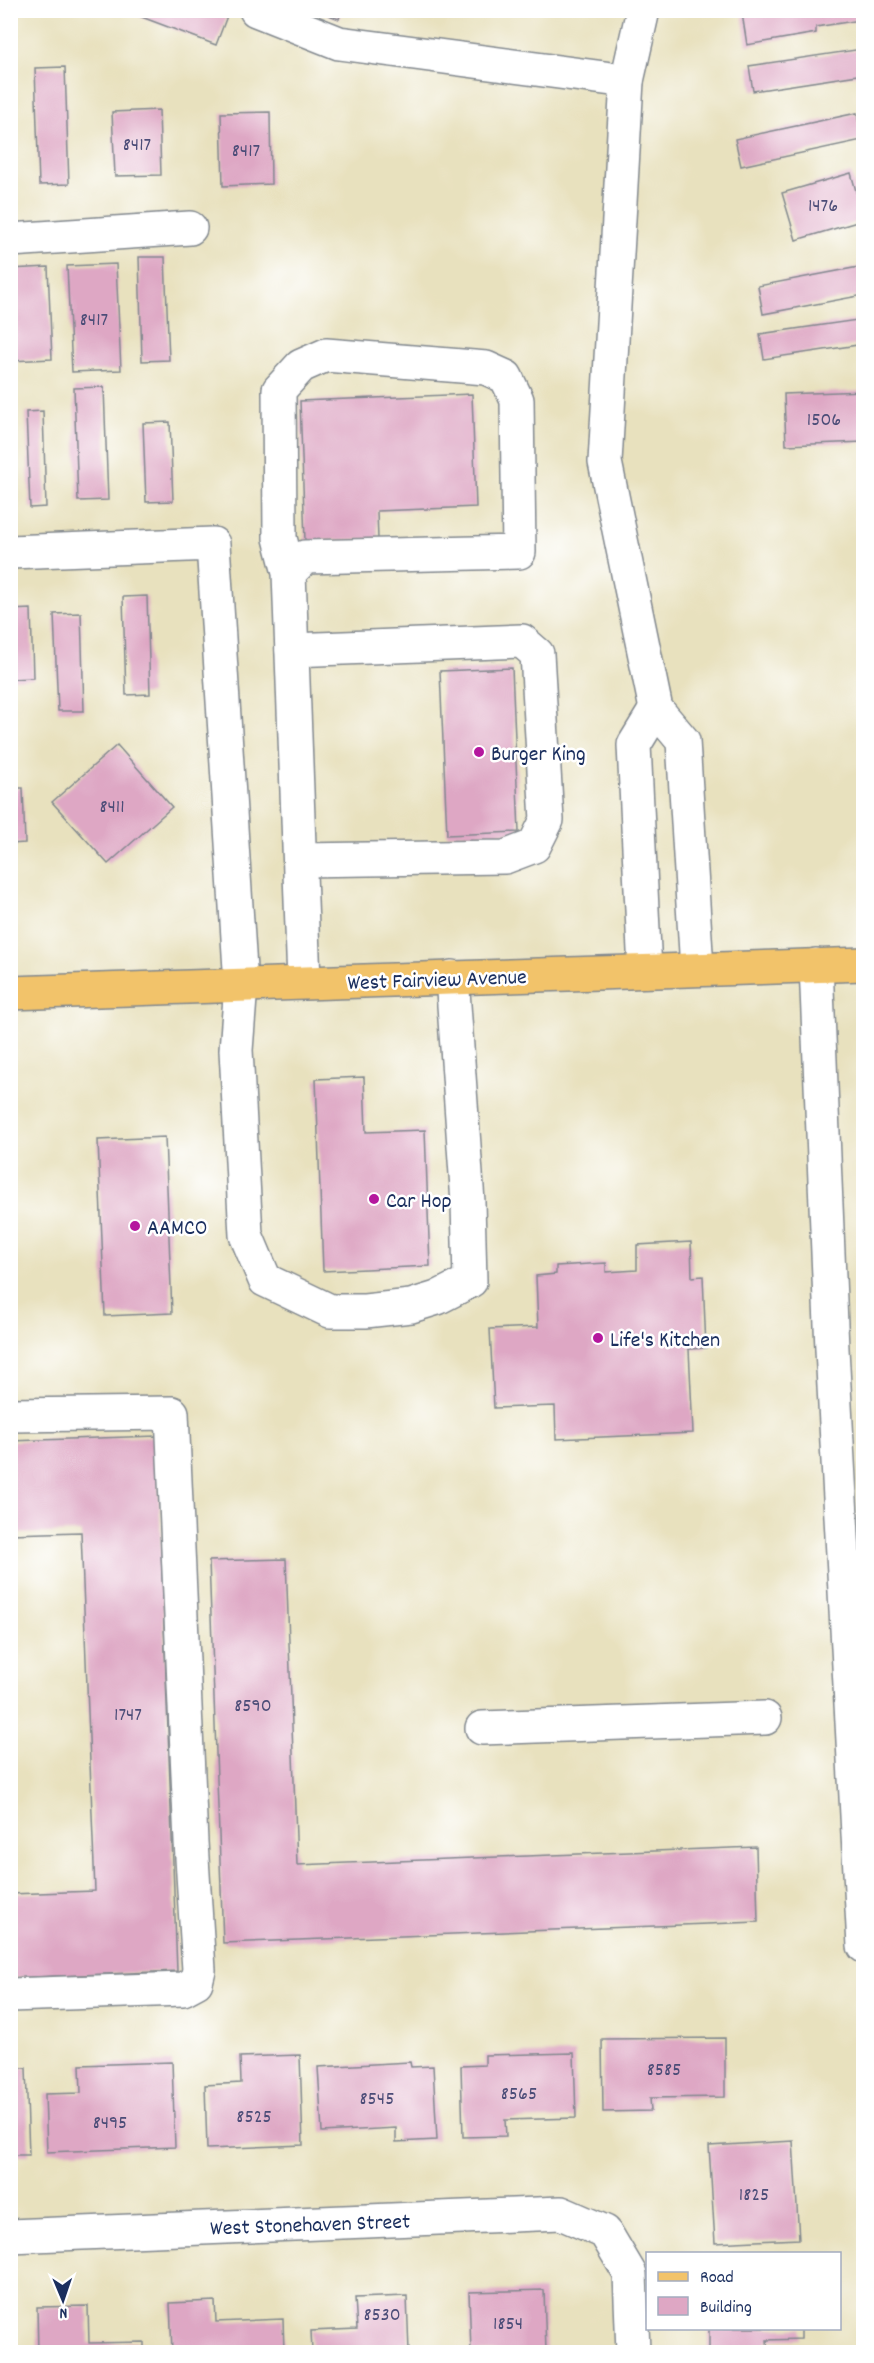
<svg xmlns="http://www.w3.org/2000/svg" width="874" height="2363" font-family="Dekko,sans-serif">
  <style>
    .building { fill: #dea7c4 }
    .lines { fill: none; stroke-linecap: round; stroke-linejoin: round }
    .minor-casing { stroke: #82888e; stroke-width: 36 }
    .major-casing { stroke: #82888e; stroke-width: 36 }
    .minor { stroke: #fff; stroke-width: 33 }
    .major { stroke: #f2c36a; stroke-width: 33 }
    .poi-dot { fill: #b5179e; stroke: #fff; stroke-width: 2 }
    .labels { text-anchor: middle; stroke-width: 5; stroke-linejoin: round; paint-order: stroke }
    .number-label { font-size: 20px; fill: #4c4d78 }
    .poi-label { font-size: 22px; fill: #1b2f5e; stroke: #fff; text-anchor: start }
    .street-label { font-size: 22px; fill: #1b2f5e; stroke: #fff }
  </style>
  <rect width="100%" height="100%" fill="#fff"/>
  <filter id="ink" filterUnits="userSpaceOnUse"><feTurbulence type="fractalNoise" baseFrequency=".0167" numOctaves="2"/><feDisplacementMap in="SourceGraphic" scale="12" xChannelSelector="R" yChannelSelector="G"/><feConvolveMatrix kernelMatrix="1 2 1 2 8 2 1 2 1" color-interpolation-filters="sRGB"/></filter>
  <filter id="wash" filterUnits="userSpaceOnUse"><feTurbulence type="fractalNoise" baseFrequency=".008" numOctaves="4" result="noise"/><feDisplacementMap in="SourceGraphic" scale="24" xChannelSelector="R" yChannelSelector="G"/><feGaussianBlur stdDeviation="1.35" result="paint"/><feColorMatrix in="noise" values="0 0 0 0 0 0 0 0 0 0 0 0 0 0 0 0 0 1.4 0 .05"/><feComposite in="paint" operator="in"/></filter>
  <g filter="url(#wash)">
    <rect width="100%" height="100%" fill="#e8e1be"/>
    <g id="blocks">
      <g class="building">
        <polygon points="123,10 212,10 227,16 216,45"/>
        <polygon points="316,10 342,10 339,19"/>
        <polygon points="755,10 859,10 861,20 816,27 816,33 747,45 742,13"/>
        <polygon points="862,49 864,74 753,91 749,66"/>
        <polygon points="65,67 69,184 39,185 35,68"/>
        <polygon points="159,110 161,175 115,176 112,112"/>
        <polygon points="270,112 271,184 223,186 221,113"/>
        <polygon points="857,113 862,140 741,166 735,139"/>
        <polygon points="851,173 864,220 796,240 782,193"/>
        <polygon points="139,257 165,257 169,360 142,361"/>
        <polygon points="116,264 121,370 72,372 67,266"/>
        <polygon points="864,266 864,295 763,314 758,286"/>
        <polygon points="48,267 52,359 10,361 10,269"/>
        <polygon points="864,319 864,344 764,359 760,334"/>
        <polygon points="104,387 108,500 78,501 74,388"/>
        <polygon points="864,391 864,442 786,445 784,394"/>
        <polygon points="472,394 476,507 377,511 378,539 305,541 300,401"/>
        <polygon points="43,411 46,507 30,508 26,412"/>
        <polygon points="170,422 173,501 146,502 143,423"/>
        <polygon points="147,596 150,694 126,695 123,597"/>
        <polygon points="31,609 33,678 10,679 10,610"/>
        <polygon points="81,613 84,711 58,711 54,614"/>
        <polygon points="512,668 519,832 447,835 440,671"/>
        <polygon points="117,745 172,807 108,864 52,802"/>
        <polygon points="10,788 23,788 25,843 10,844"/>
        <polygon points="364,1077 366,1132 425,1130 430,1266 323,1271 316,1079"/>
        <polygon points="165,1137 172,1313 105,1316 98,1140"/>
        <polygon points="691,1242 692,1277 703,1276 706,1348 689,1349 693,1433 556,1439 555,1406 494,1408 490,1329 538,1327 536,1276 556,1274 556,1266 606,1263 606,1272 637,1270 637,1245"/>
        <polygon points="157,1436 177,1971 10,1978 10,1894 95,1891 81,1532 10,1534 10,1441"/>
        <polygon points="286,1559 297,1865 756,1847 758,1922 223,1943 209,1561"/>
        <polygon points="725,2038 725,2097 650,2098 651,2111 603,2112 602,2039"/>
        <polygon points="574,2053 576,2118 505,2120 506,2136 463,2137 461,2066 485,2065 485,2055"/>
        <polygon points="300,2055 303,2145 207,2149 205,2085 241,2083 240,2057"/>
        <polygon points="172,2062 175,2147 47,2152 45,2094 81,2093 80,2065"/>
        <polygon points="410,2062 411,2067 433,2066 437,2140 396,2142 396,2128 322,2132 318,2067"/>
        <polygon points="10,2068 26,2068 29,2155 10,2155"/>
        <polygon points="793,2141 799,2239 715,2243 709,2146"/>
        <polygon points="544,2290 546,2352 471,2352 469,2292"/>
        <polygon points="407,2296 409,2352 312,2352 311,2331 357,2329 355,2298"/>
        <polygon points="215,2301 216,2322 283,2319 284,2352 172,2352 170,2303"/>
        <polygon points="88,2306 89,2343 144,2342 144,2352 38,2352 37,2307"/>
        <polygon points="10,2307 15,2307 17,2352 10,2352"/>
        <polygon points="709,2328 801,2328 801,2339 767,2340 768,2352 709,2352"/>
      </g>
    </g>
  </g>
  <g filter="url(#ink)">
    <use href="#blocks" fill-opacity="0" stroke="#82888e" stroke-width="1.5"/>
    <g class="lines">
      <g class="minor-casing">
        <g id="minor">
          <polyline points="256,10 339,43 627,81"/>
          <polyline points="643,10 627,81 605,462 656,709 683,741 697,969"/>
          <polyline points="10,240 190,228"/>
          <polyline points="10,552 213,544 241,985 236,1050 246,1235 265,1280 330,1311 365,1311 411,1306 437,1298 470,1281 468,1202 452,977"/>
          <polyline points="289,573 280,538 279,390 301,366 326,355 486,368 506,377 517,400 519,552 305,557 289,573 304,982"/>
          <polyline points="292,650 522,641 537,654 547,820 534,846 505,857 300,860"/>
          <polyline points="816,965 832,1349 864,1946"/>
          <polyline points="645,971 634,745 656,709"/>
          <polyline points="10,1415 172,1413 191,1842 199,1970 196,1982 183,1989 10,1995"/>
          <polyline points="482,1728 765,1718"/>
          <polyline points="10,2236 561,2213 605,2232 630,2274 633,2352"/>
        </g>
      </g>
      <g class="major-casing">
        <polyline id="major" points="10,993 864,964"/>
      </g>
      <use href="#minor" class="minor"/>
      <use href="#major" class="major"/>
    </g>
  </g>
  <g class="poi-dot">
    <circle cx="479" cy="752" r="6"/>
    <circle cx="374" cy="1199" r="6"/>
    <circle cx="135" cy="1226" r="6"/>
    <circle cx="598" cy="1338" r="6"/>
  </g>
  <g class="labels">
    <g class="number-label">
      <text x="137" y="150">8417</text>
      <text x="246" y="156">8417</text>
      <text x="823" y="211">1476</text>
      <text x="94" y="325">8417</text>
      <text x="824" y="425">1506</text>
      <text x="112" y="812">8411</text>
      <text x="253" y="1711">8590</text>
      <text x="128" y="1720">1747</text>
      <text x="664" y="2075">8585</text>
      <text x="519" y="2099">8565</text>
      <text x="377" y="2104">8545</text>
      <text x="254" y="2122">8525</text>
      <text x="110" y="2128">8495</text>
      <text x="754" y="2200">1825</text>
      <text x="382" y="2320">8530</text>
      <text x="508" y="2329">1854</text>
    </g>
    <g class="poi-label">
      <text x="491" y="760">Burger King</text>
      <text x="386" y="1207">Car Hop</text>
      <text x="147" y="1234">AAMCO</text>
      <text x="610" y="1346">Life's Kitchen</text>
    </g>
    <g class="street-label">
      <text transform="translate(437 978) rotate(-2)" y="8">West Fairview Avenue</text>
      <text transform="translate(310 2223) rotate(-2)" y="8">West Stonehaven Street</text>
    </g>
  </g>
  <rect width="874" height="2363" fill="none" stroke="#fff" stroke-width="36"/>
  <rect x="646" y="2252" width="195" height="78" fill="#ffffff" stroke="#a4acbf" stroke-width="1.5"/>
  <rect x="658" y="2272" width="30" height="9" fill="#f2c36a" stroke="#a4acbf" stroke-width="1.5"/>
  <text x="700" y="2282" font-size="18" fill="#1b2f5e">Road</text>
  <rect x="658" y="2297" width="30" height="18" fill="#dea7c4" stroke="#a4acbf" stroke-width="1.5"/>
  <text x="700" y="2312" font-size="18" fill="#1b2f5e">Building</text>
  <g transform="translate(63 2300) rotate(178)" stroke="#ffffff" stroke-width="4.5" paint-order="stroke">
  <path d="M0-4.5L10 22L0 15L-10 22Z" fill="#1b2f5e"/>
  <text y="-9" font-size="16" font-weight="bold" text-anchor="middle" fill="#1b2f5e">N</text>
  </g>
</svg>
